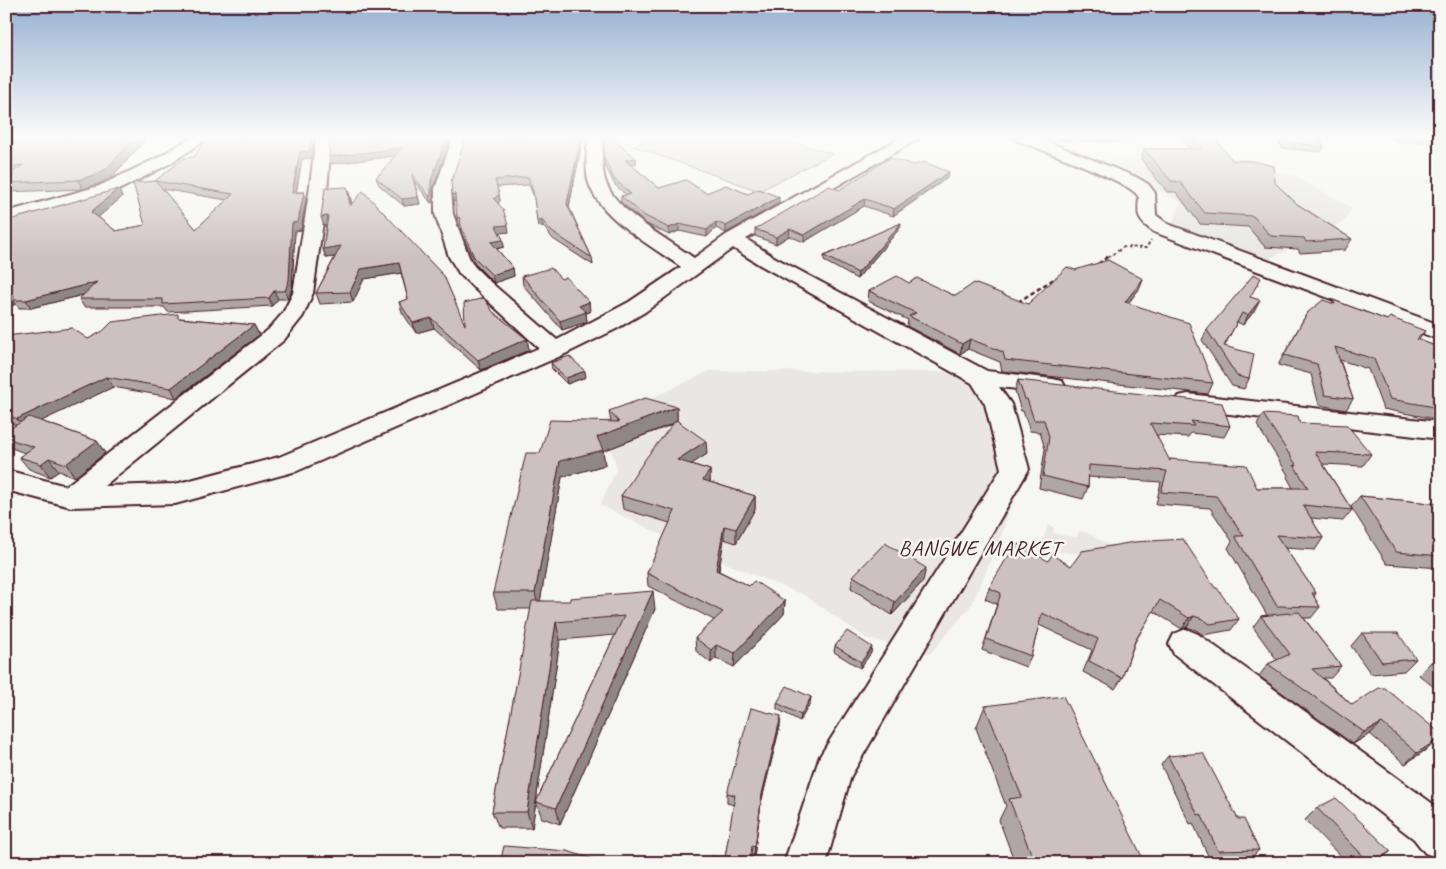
<svg xmlns="http://www.w3.org/2000/svg" width="1446" height="869" font-family="Caveat,sans-serif">
  <style>
    .built { fill: #e9e6e3 }
    .green { fill: #ddd6d5; stroke: #947a80 }
    .lines { fill: none; stroke-linecap: round; stroke-linejoin: round }
    .minor-casing { stroke: #4a1f2b; stroke-width: 4 }
    .path-far1 { stroke: #4a1f2b; stroke-width: 2; stroke-dasharray: 3 2.5; stroke-linecap: butt }
    .path { stroke: #4a1f2b; stroke-width: 2.5; stroke-dasharray: 4.5 3; stroke-linecap: butt }
    .minor { fill: #f6f6f2; fill-rule: evenodd }
    .wall { fill: #afa6a5; stroke: #4a1f2b; fill-rule: evenodd }
    .shaded-wall { fill: #8f8786; stroke: #4a1f2b }
    .building { fill: #ccc1c0; stroke: #4a1f2b }
    .labels { text-anchor: middle; stroke-width: 5; stroke-linejoin: round; paint-order: stroke }
    .quarter-label { font-size: 22px; letter-spacing: 1px; fill: #4a1f2b; stroke: #f6f6f2 }
  </style>
  <rect width="100%" height="100%" fill="#f6f6f2"/>
  <filter id="ink" filterUnits="userSpaceOnUse"><feTurbulence type="fractalNoise" baseFrequency=".02" numOctaves="2"/><feDisplacementMap in="SourceGraphic" scale="10" xChannelSelector="R" yChannelSelector="G"/><feConvolveMatrix kernelMatrix="1 2 1 2 8 2 1 2 1" color-interpolation-filters="sRGB"/></filter>
  <g filter="url(#ink)">
    <g class="built">
      <polygon points="1189,154 1295,176 1352,208 1345,221 1269,259 1193,237 1171,227 1181,202 1098,160 1149,161"/>
      <polygon points="710,371 966,372 1009,416 1021,469 1003,531 972,604 930,654 866,638 806,596 689,548 600,505 617,469 603,421"/>
      <polygon points="1048,525 1054,527 1053,533 1067,536 1077,537 1079,531 1087,533 1113,547 1093,555 1061,552 1041,546"/>
    </g>
    <polygon class="green" points="655,137 778,137 832,154 759,191 633,146"/>
    <g class="lines">
      <g class="minor-casing">
        <g id="minor">
          <polygon points="192,137 210,137 169,164 111,194 6,223 6,212 99,186 157,158"/>
          <path d="M316,137H331L327,193L313,293L303,316L284,340L104,486L175,484L279,457L539,348L474,288L459,273L449,257L435,214V189L453,137H468L451,189L453,214L469,257L474,266L488,280L557,340L629,302L681,267C652,246 597,217 588,180C585,166 587,152 588,137H603C602,152 601,166 605,180C614,211 668,239 694,258L726,235L902,137H921L746,239L774,257L987,371L1053,379L1062,381L1065,386L1062,391L1053,393L999,387L1011,404L1029,469L851,776L826,863H784L820,756L1001,469L985,404L972,383L760,265L733,248L645,312L616,329L563,355L297,471L175,504L71,507L6,490V470L66,486L268,330L283,313L293,293L309,193Z"/>
          <path d="M1014,137H1036L1136,177L1148,184L1155,193L1156,215L1168,224L1440,325V340L1154,232C1138,221 1137,217 1139,198C1135,182 1036,148 1016,140Z"/>
          <polygon points="1188,394 1440,422 1440,439 1179,408 1175,402 1179,396"/>
          <polygon points="1186,629 1198,634 1440,809 1440,859 1425,853 1414,839 1174,654 1169,644 1174,634"/>
        </g>
      </g>
      <polyline class="path-far1" points="1108,257 1124,247 1146,248 1151,240"/>
      <g class="path">
        <polyline points="1098,264 1110,255"/>
        <polyline points="1018,302 1057,277"/>
      </g>
      <use href="#minor" class="minor"/>
    </g>
    <g class="wall">
      <polygon points="20,137 148,137 110,179 98,184 83,189 8,192 6,189 6,181 10,177 9,175 12,173 10,169"/>
      <path d="M208,137H314L311,158L302,159L296,192H304L306,199L301,230L295,231L292,288L288,299H278L272,306L168,312L164,307H84L79,299L83,295L31,308H19L16,304L11,306L6,300V279H8L118,189L122,197L98,217L116,231L145,225L155,181L194,157ZM162,189L227,200L196,229Z"/>
      <polygon points="330,137 451,137 433,188 433,202 431,203 414,181 420,204 404,206 379,185 376,178 395,156 331,164"/>
      <polygon points="466,137 583,137 569,207 592,258 593,265 553,239 543,226 538,227 534,197 529,185 497,187 500,201 498,203 509,232 500,233 503,240 504,247 497,249 513,268 514,276 494,283 476,265 462,234 461,225 459,225 457,217 456,201 454,201 452,194"/>
      <polygon points="1055,137 1135,137 1134,142 1059,140 1057,137"/>
      <polygon points="1181,137 1214,137 1232,160 1275,183 1297,204 1352,239 1345,250 1300,253 1298,249 1265,247 1248,227 1200,224 1176,192 1167,192 1141,159 1144,149 1190,149"/>
      <polygon points="1277,137 1340,137 1339,139 1318,137 1324,147 1321,152 1282,148"/>
      <polygon points="1384,137 1440,137 1440,142 1398,142 1393,138"/>
      <polygon points="604,158 636,158 636,164 631,165 659,188 706,193 748,194 779,203 726,233 716,228 707,237 679,231 669,235 645,223 621,202 621,196 626,195 615,185 604,164"/>
      <polygon points="947,178 893,216 864,206 804,242 789,236 776,244 755,236 755,229 839,190"/>
      <polygon points="347,187 350,196 352,204 465,325 493,312 527,339 529,350 481,370 434,328 416,333 402,312 399,302 408,299 401,273 364,279 353,302 320,304 316,293 335,257 326,258 323,249 326,226 324,226"/>
      <polygon points="901,223 900,228 857,279 824,261 824,256"/>
      <polygon points="522,276 561,279 589,302 590,312 586,313 587,322 562,330 523,285"/>
      <polygon points="909,283 953,295 1028,304 1139,289 1128,303 1213,383 1208,394 1002,371 1000,362 968,349 960,354 907,326 908,320 868,301 869,291"/>
      <polygon points="1251,297 1255,310 1243,325 1237,322 1224,347 1249,379 1244,389 1232,386 1202,340 1207,330"/>
      <polygon points="1333,300 1387,320 1425,331 1419,340 1440,348 1440,420 1383,409 1368,369 1340,360 1353,399 1346,410 1319,405 1311,374 1278,365 1307,313 1332,303"/>
      <polygon points="180,318 254,325 259,335 176,398 113,387 41,421 97,441 105,453 75,477 59,471 50,477 29,469 19,457 25,453 9,447 6,444 6,431 16,425 6,421 6,336 88,339"/>
      <polygon points="551,363 586,377 567,384 552,369"/>
      <polygon points="1018,380 1230,426 1224,437 1191,433 1188,437 1156,435 1169,461 1170,459 1257,488 1293,488 1287,477 1288,475 1257,425 1263,414 1300,423 1371,454 1363,466 1323,464 1352,510 1343,521 1311,518 1323,538 1315,550 1285,548 1316,593 1314,597 1320,607 1311,618 1304,618 1341,666 1331,678 1323,678 1352,705 1430,747 1405,764 1370,734 1353,744 1259,676 1268,664 1277,660 1253,627 1261,616 1267,615 1228,548 1232,541 1210,508 1156,504 1161,482 1088,477 1088,487 1083,499 1039,488 1045,449 1040,432 1030,431 1023,411 1021,411 1015,391"/>
      <polygon points="677,407 677,421 707,454 691,464 710,470 710,482 755,496 755,509 736,543 724,539 719,571 749,586 785,601 784,614 734,667 716,658 711,663 696,651 695,638 714,620 648,586 647,573 670,523 623,509 621,496 674,424 603,451 605,465 562,477 540,601 655,609 560,824 542,818 536,802 615,635 560,640 532,828 499,828 492,812 531,609 498,609 493,593 540,453 611,422 609,411"/>
      <polygon points="1360,496 1440,504 1440,568 1387,564 1351,507"/>
      <polygon points="1048,561 1071,566 1215,588 1239,619 1231,630 1203,635 1196,630 1187,627 1182,629 1153,611 1135,642 1122,678 1115,689 1083,672 1092,650 1039,625 1031,656 1026,667 982,650 997,604 985,599 989,588"/>
      <polygon points="853,576 923,581 892,615 851,588"/>
      <polygon points="1362,633 1416,659 1404,671 1371,674 1351,646"/>
      <polygon points="835,646 871,653 860,668 834,652"/>
      <polygon points="1440,659 1440,692 1419,675 1431,662"/>
      <polygon points="811,697 810,703 800,721 777,709 777,703"/>
      <polygon points="985,706 1145,863 1015,863 999,820 1006,806 976,728"/>
      <polygon points="780,726 761,803 754,856 751,855 750,863 709,863 725,858 734,805 727,803 727,793"/>
      <polygon points="1168,756 1238,819 1259,850 1250,859 1210,860 1193,823 1190,824 1161,765"/>
      <polygon points="1317,808 1391,851 1375,863 1347,863 1305,820"/>
    </g>
    <g class="shaded-wall">
      <polygon points="136,137 148,137 110,179 98,184 83,189 78,180"/>
      <polygon points="311,137 314,137 311,158 302,159 295,200 292,193 300,152"/>
      <polygon points="447,137 451,137 433,188 433,202 431,203 429,196 431,181"/>
      <polygon points="581,137 583,137 568,211 567,204"/>
      <polygon points="402,148 404,155 331,164 329,157"/>
      <polygon points="636,158 636,164 626,166 625,160"/>
      <polygon points="6,160 14,160 23,165 13,175 10,169 6,170"/>
      <polygon points="949,172 947,178 893,216 894,209"/>
      <polygon points="414,181 420,204 404,206 402,199"/>
      <polygon points="347,187 350,196 354,215 350,206"/>
      <polygon points="118,189 122,197 95,220 91,212"/>
      <polygon points="304,192 306,199 301,230 295,231 292,288 288,299 285,291 292,223"/>
      <polygon points="452,194 455,194 457,201 454,201"/>
      <polygon points="499,194 500,201 496,206 494,199"/>
      <polygon points="779,197 779,203 726,233 726,226"/>
      <polygon points="865,199 864,206 804,242 804,235"/>
      <polygon points="328,216 331,225 324,226 321,217"/>
      <polygon points="541,219 543,226 538,227 537,220"/>
      <polygon points="716,222 716,228 707,237 707,230"/>
      <polygon points="901,223 900,228 857,279 858,273"/>
      <polygon points="679,224 679,231 669,235 669,228"/>
      <polygon points="508,225 509,232 498,233 496,226"/>
      <polygon points="790,229 789,236 776,244 776,237"/>
      <polygon points="503,240 504,247 493,249 491,242"/>
      <polygon points="341,246 344,256 326,258 323,249"/>
      <polygon points="399,263 402,273 364,279 353,302 350,292 361,269"/>
      <polygon points="513,268 514,276 494,283 492,275"/>
      <polygon points="1143,279 1139,289 1122,312 1125,302"/>
      <polygon points="97,282 102,290 31,308 26,300"/>
      <polygon points="274,291 278,299 272,306 269,298"/>
      <polygon points="14,296 13,300 16,304 11,306 6,300 6,298"/>
      <polygon points="1260,300 1255,310 1243,325 1248,315"/>
      <polygon points="589,302 590,312 586,313 587,322 562,330 560,321 579,306"/>
      <polygon points="431,318 434,328 416,333 413,323"/>
      <polygon points="254,325 259,335 176,398 171,388"/>
      <polygon points="527,339 529,350 481,370 478,360"/>
      <polygon points="970,339 968,349 960,354 962,344"/>
      <polygon points="585,371 586,377 567,384 566,378"/>
      <polygon points="106,377 113,387 25,429 17,419"/>
      <polygon points="677,407 677,422 603,451 605,465 562,477 539,608 535,593 560,461 597,437"/>
      <polygon points="97,441 105,453 75,477 66,464"/>
      <polygon points="706,441 707,454 678,473 677,460"/>
      <polygon points="49,458 59,471 50,477 41,464"/>
      <polygon points="710,470 710,484 703,480"/>
      <polygon points="755,496 755,509 736,543 736,529"/>
      <polygon points="724,526 724,539 716,583 716,570"/>
      <polygon points="926,568 923,581 892,615 895,602"/>
      <polygon points="653,591 655,609 560,824 556,808"/>
      <polygon points="785,601 784,614 734,667 735,653"/>
      <polygon points="1194,616 1187,627 1182,629 1189,618"/>
      <polygon points="556,622 560,640 532,828 527,812"/>
      <polygon points="716,645 716,658 711,663 711,650"/>
      <polygon points="872,647 871,653 860,668 861,662"/>
      <polygon points="811,697 810,703 800,721 801,715"/>
      <polygon points="781,716 780,726 761,803 754,856 762,794"/>
      <polygon points="1382,723 1370,734 1353,744 1364,732"/>
      <polygon points="1440,738 1430,747 1405,764 1417,753"/>
      <polygon points="1391,851 1375,863 1372,863"/>
    </g>
    <g class="building">
      <polygon points="20,137 136,137 105,170 94,175 78,180 6,183 6,181 14,175 9,175 23,165 8,167 14,160 6,160 6,151"/>
      <polygon points="208,137 311,137 309,151 300,152 292,193 304,192 298,222 292,223 289,280 285,291 274,291 269,298 163,304 163,299 79,299 97,282 26,300 13,300 14,296 6,298 6,279 8,279 6,273 6,221 118,189 91,212 116,231 145,225 133,183 156,181 196,229 233,194 155,181 184,158 194,157"/>
      <polygon points="330,137 447,137 431,181 431,195 429,196 412,174 418,197 402,199 376,178 402,148 329,157"/>
      <polygon points="466,137 581,137 567,204 592,258 552,232 541,219 537,220 533,191 528,177 495,180 499,194 494,199 503,209 508,225 496,226 503,240 491,242 513,268 492,275 474,257 461,226 460,218 457,217 455,194 452,194 451,182"/>
      <polygon points="604,137 610,137 636,158 625,160 659,188 686,180 706,193 726,185 748,194 759,189 779,197 726,226 716,222 707,230 679,224 669,228 645,216 621,196 631,194 614,179 604,158"/>
      <polygon points="1192,137 1214,137 1232,160 1252,161 1274,166 1275,183 1297,204 1352,239 1306,242 1304,238 1271,236 1253,216 1205,213 1180,182 1171,181 1144,149 1201,149"/>
      <polygon points="1282,137 1318,137 1324,147 1285,142"/>
      <polygon points="890,158 914,165 924,162 949,172 894,209 865,199 804,235 790,229 776,237 755,229 829,186 839,190"/>
      <polygon points="347,187 350,206 363,191 444,276 465,325 464,303 484,298 493,312 527,339 478,360 431,318 413,323 399,302 408,299 399,263 361,269 350,292 316,293 341,246 323,249 328,216 321,217 325,188"/>
      <polygon points="901,223 858,273 824,256"/>
      <polygon points="1108,260 1143,279 1125,302 1189,323 1213,383 1005,360 1003,352 970,339 962,344 909,316 916,313 869,291 897,276 909,283 917,278 953,295 957,295 974,283 1028,304 1067,267 1075,270"/>
      <polygon points="551,268 561,279 566,277 589,302 579,306 586,312 560,321 522,276"/>
      <polygon points="1254,274 1261,278 1250,297 1260,300 1248,315 1242,313 1224,346 1254,354 1249,379 1237,376 1207,330"/>
      <polygon points="1323,300 1335,304 1333,300 1387,320 1390,317 1425,331 1417,339 1440,348 1440,408 1390,399 1374,359 1335,347 1353,399 1325,395 1317,364 1284,355 1307,313"/>
      <polygon points="178,314 178,318 254,325 171,388 106,377 17,419 6,414 6,336 72,328 88,339 103,331 112,322"/>
      <polygon points="569,356 585,371 566,378 551,363"/>
      <polygon points="1018,380 1222,403 1230,426 1191,421 1194,426 1150,423 1170,461 1170,459 1246,465 1257,488 1308,488 1294,465 1297,466 1263,414 1298,416 1300,423 1347,425 1371,454 1315,452 1352,510 1303,505 1323,538 1276,535 1316,593 1312,593 1320,607 1277,606 1235,536 1244,536 1216,496 1161,492 1167,471 1089,465 1088,487 1043,476 1049,437 1044,420 1034,420 1027,399 1025,399"/>
      <polygon points="645,398 677,407 597,437 603,450 560,461 535,593 493,593 526,453 540,453 550,420 619,422 609,411"/>
      <polygon points="29,417 97,441 66,464 49,458 41,464 19,457 34,447 6,438 6,431"/>
      <polygon points="676,420 706,441 677,460 710,470 703,480 755,496 736,529 724,526 716,570 749,586 754,581 785,601 735,653 716,645 711,650 695,638 723,612 647,573 675,511 621,496 646,458"/>
      <polygon points="1360,496 1440,504 1440,530 1434,530 1440,538 1440,556 1396,552"/>
      <polygon points="1183,539 1215,588 1217,588 1239,619 1210,624 1203,619 1194,616 1189,618 1160,600 1135,641 1122,678 1089,661 1098,639 1042,613 1031,656 986,639 1001,593 989,588 1005,561 1018,544 1048,561 1052,555 1071,566 1082,551 1134,542"/>
      <polygon points="885,543 926,568 895,602 853,576"/>
      <polygon points="653,591 556,808 536,802 624,616 556,622 527,812 492,812 532,601 570,601 570,598"/>
      <polygon points="1299,612 1341,666 1312,669 1352,705 1379,688 1385,688 1440,733 1440,738 1417,753 1382,723 1364,732 1268,664 1290,654 1261,616"/>
      <polygon points="847,631 872,647 861,662 835,646"/>
      <polygon points="1362,633 1398,633 1416,659 1382,662"/>
      <polygon points="1440,659 1440,670 1431,662"/>
      <polygon points="787,686 811,697 801,715 777,703"/>
      <polygon points="1063,696 1145,863 1035,863 1009,799 1022,797 985,706"/>
      <polygon points="751,708 781,716 762,794 755,847 752,846 750,863 709,863 711,856 725,858 735,795 727,793"/>
      <polygon points="1203,753 1238,819 1244,819 1259,850 1218,851 1201,814 1198,815 1168,756"/>
      <polygon points="1336,798 1391,851 1372,863 1370,863 1317,808"/>
      <polygon points="504,846 567,851 606,863 500,863"/>
    </g>
  </g>
  <linearGradient id="sky" x2="0" y2="1"><stop stop-color="#96b1d1"/><stop offset="0.53" stop-color="#fbfbf9"/><stop offset="1" stop-color="#fbfbf9" stop-opacity="0"/></linearGradient>
  <rect width="1446" height="259" fill="url(#sky)"/>
  <g class="labels">
    <g class="quarter-label">
      <text x="980" y="555">BANGWE MARKET</text>
    </g>
  </g>
  <rect width="1446" height="869" fill="none" stroke="#f6f6f2" stroke-width="25"/>
  <rect x="12" y="12" width="1421" height="844" fill="none" stroke="#4a1f2b" stroke-width="2" filter="url(#ink)"/>
</svg>
